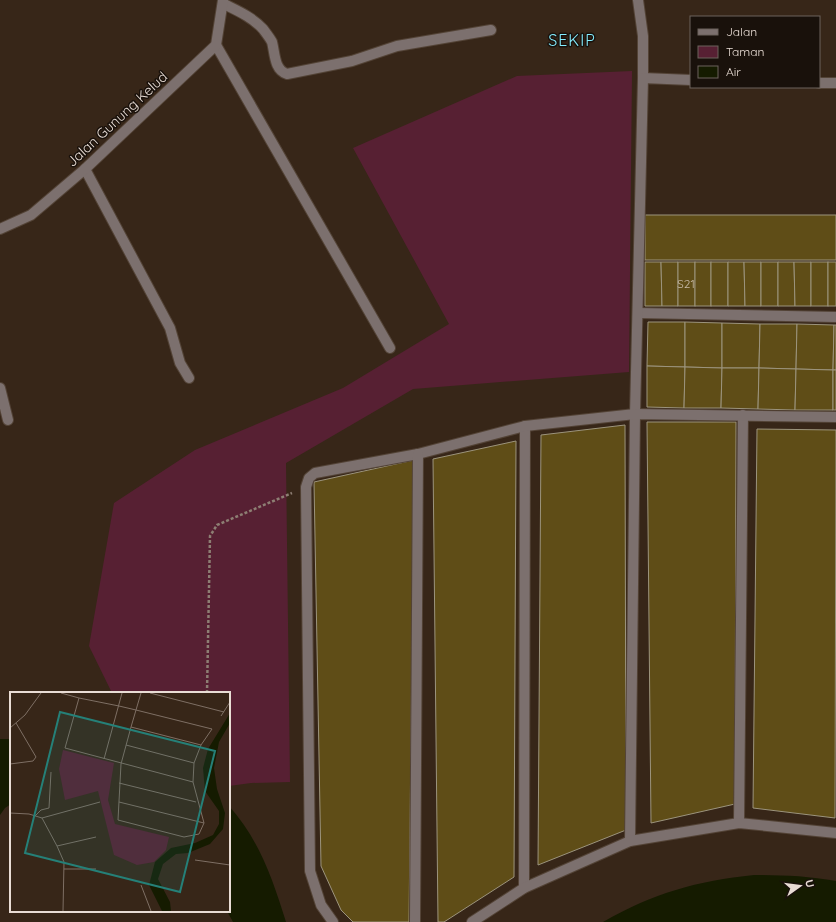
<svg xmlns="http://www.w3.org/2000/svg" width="836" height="922" font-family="Quicksand,sans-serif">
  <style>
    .green { fill: #572033 }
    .water { fill: #151b00 }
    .building { fill: #5f4d17; stroke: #9c947d }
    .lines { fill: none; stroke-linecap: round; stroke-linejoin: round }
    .minor-casing { stroke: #534336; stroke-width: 12 }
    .path { stroke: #8d7e73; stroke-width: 2.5; stroke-dasharray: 3 2; stroke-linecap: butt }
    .minor { stroke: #7c706e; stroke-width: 10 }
    .labels { text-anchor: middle; stroke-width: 3; stroke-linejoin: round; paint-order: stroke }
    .number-label { font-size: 12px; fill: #c6b9a6 }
    .street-label { font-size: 14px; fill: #e9ddd5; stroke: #19110b }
    .quarter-label { font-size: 16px; letter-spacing: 1px; fill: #85eeff; stroke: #19110b }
    .inset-road { fill: none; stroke: #7e6f64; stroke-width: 1 }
    .view { fill: #258078; fill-opacity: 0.15; stroke: #258078; stroke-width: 2 }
    .inset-edge { fill: none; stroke: #e9ddd5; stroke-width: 2 }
  </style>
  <rect width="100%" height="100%" fill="#372618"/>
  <polygon class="green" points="632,71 629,372 413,389 286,463 290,782 251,783 229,786 229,693 112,693 89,646 114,503 195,450 343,388 449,324 353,148 517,76"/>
  <g class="water">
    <polygon points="0,739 11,739 11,804 5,808 0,815"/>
    <path d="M229,806C259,839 273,880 286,922H233L227,911H229Z"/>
    <path d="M754,875C782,875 808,876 836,881V922H603C653,893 697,881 754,875Z"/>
  </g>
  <g class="building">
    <rect x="645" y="215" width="191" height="45"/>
    <polygon points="645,262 661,262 662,306 645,306"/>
    <polygon points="661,262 678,262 678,306 662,306"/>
    <rect x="678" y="262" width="17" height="44"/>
    <rect x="695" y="262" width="16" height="44"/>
    <rect x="711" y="262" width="17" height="44"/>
    <polygon points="728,262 744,262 745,306 728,306"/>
    <polygon points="744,262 761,262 761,306 745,306"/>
    <rect x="761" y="262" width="17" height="44"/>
    <polygon points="778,262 794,262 795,306 778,306"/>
    <polygon points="794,262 811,262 811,306 795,306"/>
    <rect x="811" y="262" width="17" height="44"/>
    <rect x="828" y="262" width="8" height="44"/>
    <polygon points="648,322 685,322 685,367 647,366"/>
    <polygon points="685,322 722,323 722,368 685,367"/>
    <polygon points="722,323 760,324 759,368 722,368"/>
    <polygon points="760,324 797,324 796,369 759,368"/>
    <polygon points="797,324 834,325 833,370 796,369"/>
    <polygon points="834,325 836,325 836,370 833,370"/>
    <polygon points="647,366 685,367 684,408 647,407"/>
    <polygon points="685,367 722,368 721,408 684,408"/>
    <polygon points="722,368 759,368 758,409 721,408"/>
    <polygon points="759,368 796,369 795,410 758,409"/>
    <polygon points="796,369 833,370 833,410 795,410"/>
    <rect x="833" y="370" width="3" height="40"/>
    <polygon points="647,422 736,422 735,804 651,823"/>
    <polygon points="625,425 626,830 538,865 541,435"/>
    <polygon points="757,429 836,430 835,818 753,808"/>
    <polygon points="516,441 514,877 444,922 438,922 433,459"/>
    <polygon points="414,460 409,922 353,922 341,910 321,866 314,482"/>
  </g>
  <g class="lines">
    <g class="minor-casing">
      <g id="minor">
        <polyline points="638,0 643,36 643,78"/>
        <path d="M224,4C238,11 252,17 263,29C266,33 270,38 272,42C275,53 274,70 287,74L352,61L397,46L491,30"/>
        <polyline points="216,45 390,348"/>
        <polyline points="819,83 836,83"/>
        <polyline points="85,169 170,328 180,363 189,378"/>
        <polyline points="0,229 31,215 85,169 216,45 223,0"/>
        <polyline points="638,313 836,317"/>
        <polyline points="0,388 8,420"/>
        <polyline points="739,823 743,415"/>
        <polyline points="630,841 635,414 643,78 691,80"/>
        <polyline points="524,888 525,426"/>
        <polyline points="333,922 321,905 310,871 306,487 309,478 315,473 418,454 525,426 635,414 836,417"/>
        <polyline points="415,922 418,454"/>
        <polyline points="472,922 524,888 630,841 739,823 836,833"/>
      </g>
    </g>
    <polyline class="path" points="207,693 210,536 217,525 224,522 292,493"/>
    <use href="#minor" class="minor"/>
  </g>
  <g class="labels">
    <g class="number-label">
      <text x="686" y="288">S21</text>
    </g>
    <g class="street-label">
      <text transform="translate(117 119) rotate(-43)" y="5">Jalan Gunung Kelud</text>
    </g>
    <g class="quarter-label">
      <text x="572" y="46">SEKIP</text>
    </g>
  </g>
  <g transform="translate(10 692)">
    <rect width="220" height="220" fill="#372618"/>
    <path d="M53,58L104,71L98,108L105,132L159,145L156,158L144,170L127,173L104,163L88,99L55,108L49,77Z" fill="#572033"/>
    <path d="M220,21V31L209,50L204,76L207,97L215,121L213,137L200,152L178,161L166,162L153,172L148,187L160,210L161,219H152L139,193L145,170L161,156L185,151L203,143L209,132V119L195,99L193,76L198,57Z" fill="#151b00"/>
    <path class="inset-road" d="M51,1L69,6L109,14L126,18L202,37L191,53L184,71L183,90L194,131L189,142L174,145L108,128L111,72L121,35L131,1M140,1L214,20M69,6L55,56L183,90M211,24L220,10M121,35L191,53M0,36L15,23L31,1M116,53L184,71M94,67L112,1M0,72L23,69L26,65L6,31M109,91L186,110M109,110L194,131M0,121L19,122L32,126L47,154L54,170L53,219M25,124L31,118L39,116L41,80M32,126L90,110M47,154L86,145M185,168L220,173M54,177H86M131,193L141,219"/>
    <path class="view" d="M50,20L205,59L170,200L15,161Z"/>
    <rect width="220" height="220" class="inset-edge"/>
  </g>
  <rect x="690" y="16" width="130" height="72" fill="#19110b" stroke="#6c635c"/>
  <rect x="698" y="29" width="20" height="6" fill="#7c706e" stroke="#6c635c"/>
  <text x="726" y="36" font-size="12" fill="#e9ddd5">Jalan</text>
  <rect x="698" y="46" width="20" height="12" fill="#572033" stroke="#6c635c"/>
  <text x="726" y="56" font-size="12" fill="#e9ddd5">Taman</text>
  <rect x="698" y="66" width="20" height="12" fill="#151b00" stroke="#6c635c"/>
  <text x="726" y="76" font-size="12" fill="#e9ddd5">Air</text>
  <g transform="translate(800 886) rotate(76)" stroke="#19110b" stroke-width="3" paint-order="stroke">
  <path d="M0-3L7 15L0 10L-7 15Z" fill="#e9ddd5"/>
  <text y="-6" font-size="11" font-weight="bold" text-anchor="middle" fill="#e9ddd5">U</text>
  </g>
</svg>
